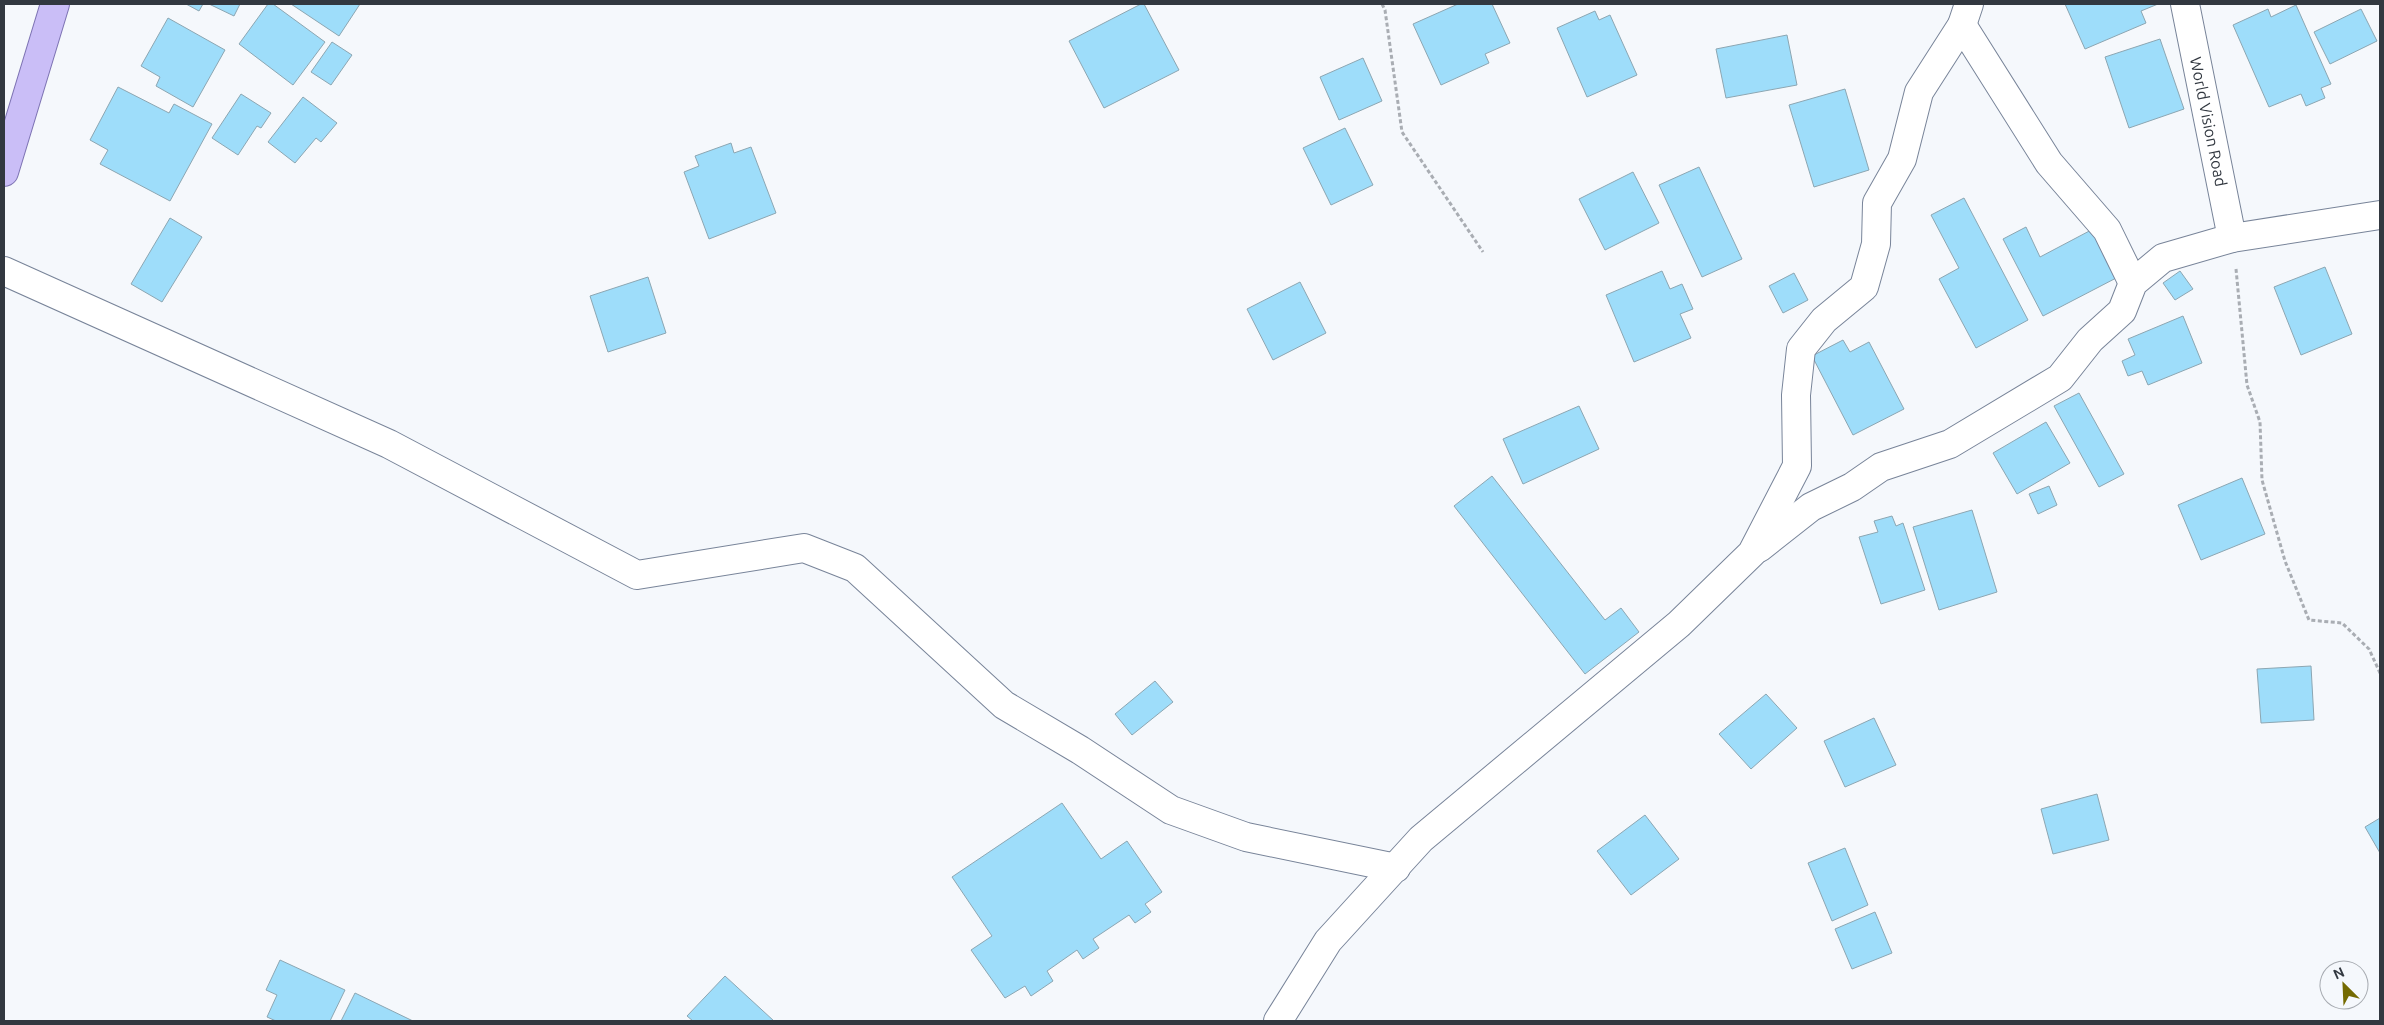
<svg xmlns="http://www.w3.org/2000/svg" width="2384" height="1025" font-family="Ubuntu,sans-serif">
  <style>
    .building { fill: #9eddfa; stroke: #8ca6b2 }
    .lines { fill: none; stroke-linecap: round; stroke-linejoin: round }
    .street-casing { stroke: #788499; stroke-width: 30 }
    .primary-casing { stroke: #7d73b3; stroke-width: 30 }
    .path { stroke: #a9adb3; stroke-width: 3; stroke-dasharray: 4 2.5; stroke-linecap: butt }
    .street { stroke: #fff; stroke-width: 28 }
    .primary { stroke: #cabef7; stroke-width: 28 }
    .labels { text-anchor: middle; stroke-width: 4; stroke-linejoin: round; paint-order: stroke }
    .street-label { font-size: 16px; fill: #323840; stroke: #f5f8fc }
  </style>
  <rect width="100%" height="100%" fill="#f5f8fc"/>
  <g class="building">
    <polygon points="186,4 203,4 199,11"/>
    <polygon points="209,4 240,4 234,16"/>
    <polygon points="268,4 273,4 325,42 293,85 239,44"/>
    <polygon points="291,4 360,4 339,36"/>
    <polygon points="1141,4 1144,4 1179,70 1104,108 1069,41"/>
    <polygon points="1458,4 1492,4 1510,43 1485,54 1489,63 1441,85 1413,24"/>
    <polygon points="2065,4 2158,4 2141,11 2146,23 2085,49"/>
    <polygon points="2296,5 2331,84 2321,88 2325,98 2306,106 2301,94 2269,107 2233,25 2268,9 2271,17"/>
    <polygon points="2361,9 2377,41 2330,64 2314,32"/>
    <polygon points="1595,11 1599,20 1610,15 1637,75 1587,97 1557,28"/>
    <polygon points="168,18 225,50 193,107 156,86 160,77 141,66"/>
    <polygon points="1787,35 1797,85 1726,98 1716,49"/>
    <polygon points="2160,39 2184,109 2129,128 2105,57"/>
    <polygon points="332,42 352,55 331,85 311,72"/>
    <polygon points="1363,58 1382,101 1339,120 1320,77"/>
    <polygon points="118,87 169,113 174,104 212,124 170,201 100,164 108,150 90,140"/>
    <polygon points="1845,89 1869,170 1814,187 1789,105"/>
    <polygon points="241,94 271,113 261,128 257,126 238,155 212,138"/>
    <polygon points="303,97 337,123 321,142 316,138 295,163 268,142"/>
    <polygon points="1345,128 1373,185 1331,205 1303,148"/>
    <polygon points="731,143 734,153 751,147 776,213 709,239 684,172 699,166 695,156"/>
    <polygon points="1699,167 1742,259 1702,277 1659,185"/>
    <polygon points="1633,172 1659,223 1605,250 1579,199"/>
    <polygon points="1964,198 2028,320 1976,348 1939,279 1959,268 1931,215"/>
    <polygon points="170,218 202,237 162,302 131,284"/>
    <polygon points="2026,227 2040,257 2095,228 2120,276 2043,316 2003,239"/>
    <polygon points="2325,267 2352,334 2301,355 2274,287"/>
    <polygon points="1662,271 1670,289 1682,284 1693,309 1680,314 1691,338 1634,362 1606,295"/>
    <polygon points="2180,271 2193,289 2175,300 2163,283"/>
    <polygon points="1794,273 1808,300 1783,313 1769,286"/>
    <polygon points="648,277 666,333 608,352 590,296"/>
    <polygon points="1300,282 1326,333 1273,360 1247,309"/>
    <polygon points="2183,316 2202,363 2148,385 2142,371 2128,376 2122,361 2135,355 2128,339"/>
    <polygon points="1843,340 1850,352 1869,342 1904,409 1853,435 1812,356"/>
    <polygon points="2079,393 2124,474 2099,487 2054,406"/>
    <polygon points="1579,406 1599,449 1523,484 1503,439"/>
    <polygon points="2046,422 2070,463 2017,494 1993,453"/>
    <polygon points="1492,476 1605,620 1621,608 1639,632 1585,674 1454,506"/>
    <polygon points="2242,478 2265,534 2201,560 2178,505"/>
    <polygon points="2049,486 2057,505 2038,514 2029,494"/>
    <polygon points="1972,510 1997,592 1939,610 1913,527"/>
    <polygon points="1892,516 1896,526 1903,523 1925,590 1881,604 1859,537 1878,532 1874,521"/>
    <polygon points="2311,666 2314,720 2261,723 2257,669"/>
    <polygon points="1155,681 1173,702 1132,735 1115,714"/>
    <polygon points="1766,694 1797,728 1751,769 1719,734"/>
    <polygon points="1874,718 1896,765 1845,787 1824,741"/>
    <polygon points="2097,794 2109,840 2053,854 2041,809"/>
    <polygon points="1062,803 1101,859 1127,841 1162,892 1145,904 1151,912 1135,923 1129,915 1093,939 1099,948 1083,959 1077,950 1047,971 1053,981 1031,996 1025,986 1005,998 971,950 992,936 952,877"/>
    <polygon points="1645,815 1679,859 1631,895 1597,851"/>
    <polygon points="2380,818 2380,853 2365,827"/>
    <polygon points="1845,848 1868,905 1832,921 1808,863"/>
    <polygon points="1875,912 1892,953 1852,969 1835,929"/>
    <polygon points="280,960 345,990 330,1021 276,1021 267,1017 277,995 266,990"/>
    <polygon points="725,976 774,1021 693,1021 687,1016"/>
    <polygon points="355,993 413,1021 341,1021"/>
  </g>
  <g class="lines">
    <g class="street-casing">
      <g id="street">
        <path id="s1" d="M2185,4L2232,238"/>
        <polyline points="1962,25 2049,163 2107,230 2133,283"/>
        <polyline points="4,271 389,444 637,575 804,548 855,568 1004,705 1080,750 1171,810 1246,837 1396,868"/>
        <polyline points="1759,548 1811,507 1852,487 1881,467 1950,444 2060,378 2090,340 2122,311 2133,283 2163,258 2232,238 2380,215"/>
        <polyline points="1278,1021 1328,941 1421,839 1679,624 1752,553 1797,466 1796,395 1801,349 1824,320 1864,287 1876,244 1877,203 1902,159 1919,92 1962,25 1969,4"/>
      </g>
    </g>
    <g class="primary-casing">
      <polyline id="primary" points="4,172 55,4"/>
    </g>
    <g class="path">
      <polyline points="1382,4 1385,10 1402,132 1483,252"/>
      <polyline points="2236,269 2247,385 2260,422 2262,480 2285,561 2309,620 2342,623 2369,649 2380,673"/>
    </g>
    <use href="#street" class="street"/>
    <use href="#primary" class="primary"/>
  </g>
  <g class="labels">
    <g class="street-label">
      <text dy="6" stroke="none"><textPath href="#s1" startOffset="120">World Vision Road</textPath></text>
    </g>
  </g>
  <rect width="2384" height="1025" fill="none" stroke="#323840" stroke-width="10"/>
  <g transform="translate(2344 985) rotate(336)"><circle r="24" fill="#f5f8fc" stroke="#a7abb1"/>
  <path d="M0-4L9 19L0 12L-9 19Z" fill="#746a01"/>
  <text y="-8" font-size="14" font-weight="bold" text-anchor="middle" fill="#323840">N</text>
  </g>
</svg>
